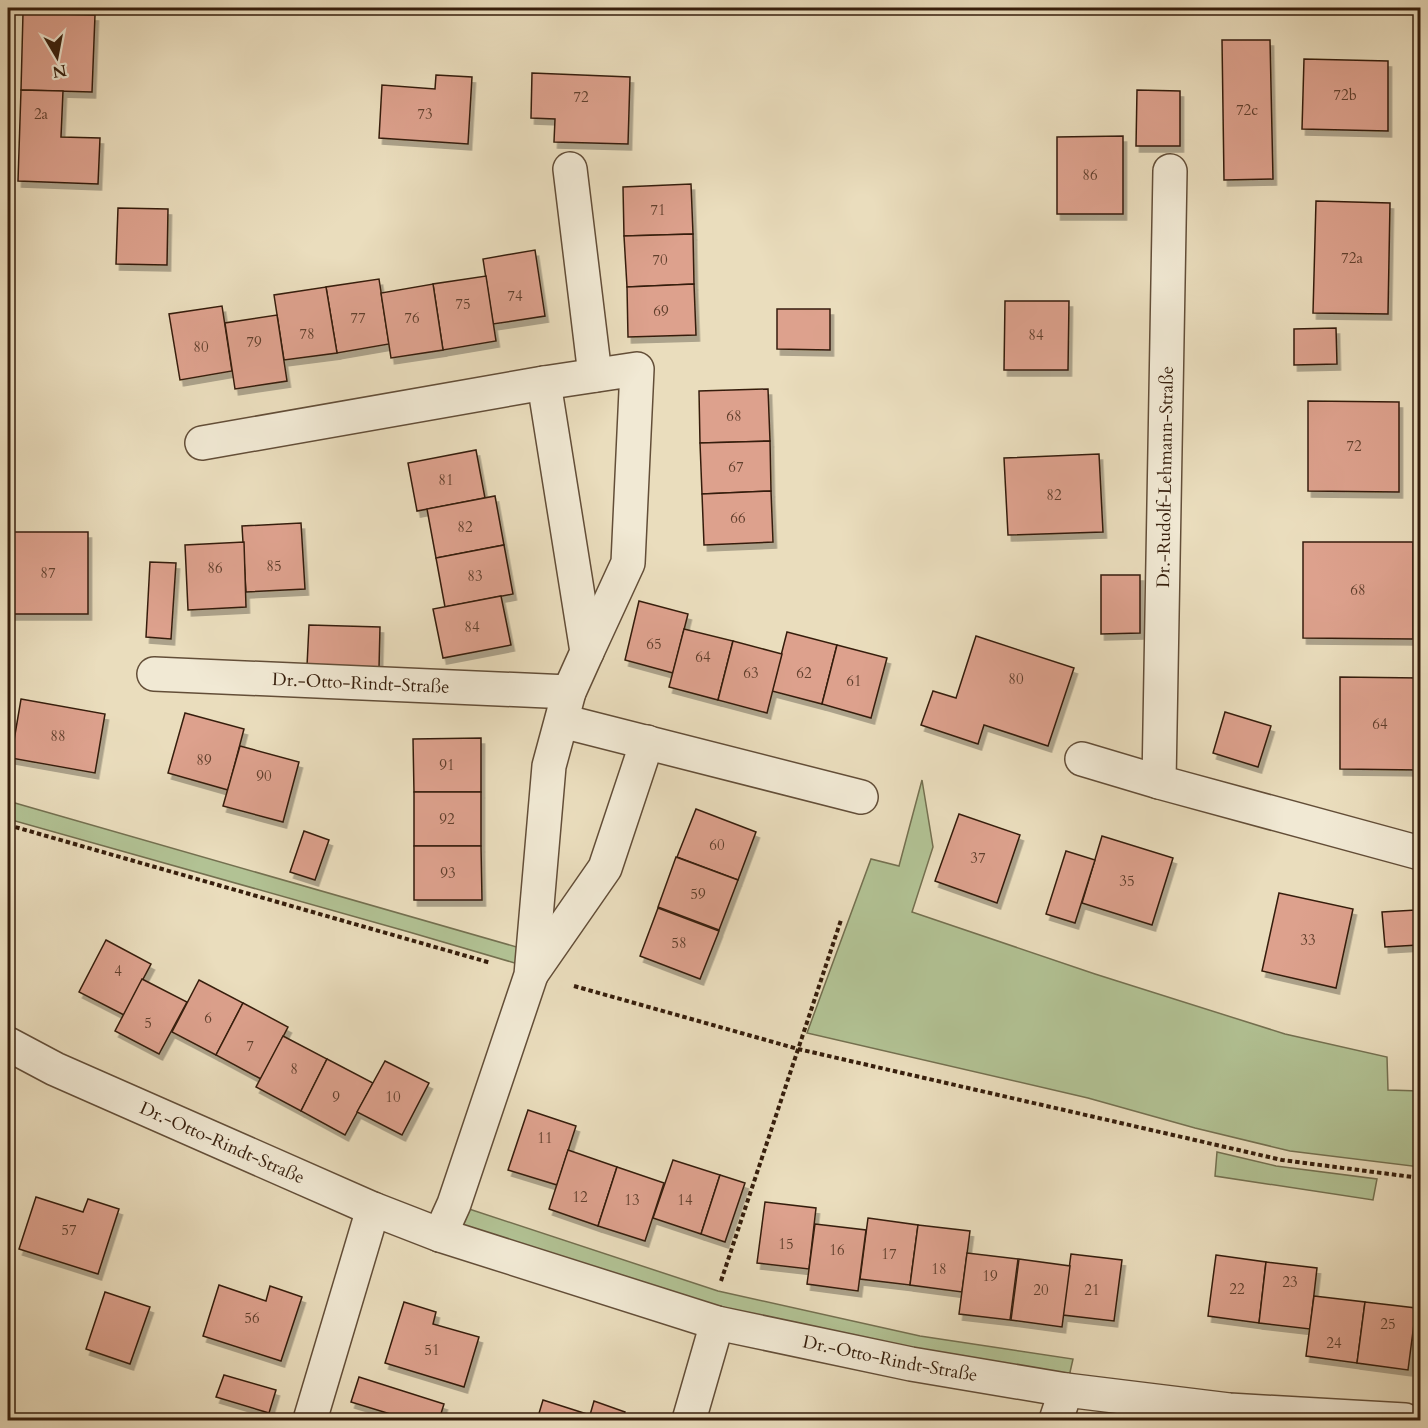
<svg xmlns="http://www.w3.org/2000/svg" width="1428" height="1428" font-family="Cardo,serif">
  <style>
    .green { fill: #b2c294; stroke: #747050; stroke-width: 1.5 }
    .building { fill: #dda18d; stroke: #361e0c; stroke-width: 1.5; filter: url(#shadow) }
    .lines { fill: none; stroke-linecap: round; stroke-linejoin: round }
    .street-casing { stroke: #634e38; stroke-width: 36 }
    .path { stroke: #361e0c; stroke-width: 4; stroke-dasharray: 4.5 3; stroke-linecap: butt }
    .street { stroke: #f1e9d4; stroke-width: 33 }
    .labels { text-anchor: middle; stroke-width: 5; stroke-linejoin: round; paint-order: stroke }
    .number-label { font-size: 15px; fill: #603f2c }
    .street-label { font-size: 18px; fill: #361e0c; stroke: #f1e9d4 }
  </style>
  <defs>
    <filter id="shadow"><feDropShadow dx="3.5" dy="6" stdDeviation="0" flood-color="#0004"/></filter>
  </defs>
  <rect width="100%" height="100%" fill="#eaddbd"/>
  <filter id="stains"><feTurbulence type="fractalNoise" baseFrequency=".00333" numOctaves="4"/><feColorMatrix values="0 0 0 0 .2 0 0 0 0 .09 0 0 0 0 .02 0 0 0 .5 -.17"/></filter>
  <radialGradient id="worn" r=".72"><stop offset=".6" stop-color="#630" stop-opacity="0"/><stop offset="1" stop-color="#630" stop-opacity=".3"/></radialGradient>
  <g class="green">
    <polygon points="922,780 933,847 912,912 1095,974 1285,1034 1387,1057 1388,1090 1420,1091 1420,1167 1290,1151 1195,1128 1088,1098 807,1033 871,859 899,866"/>
    <polygon points="8,801 520,948 518,964 409,932 8,819"/>
    <polygon points="1217,1152 1276,1166 1377,1179 1373,1200 1215,1176"/>
    <polygon points="454,1204 718,1291 920,1336 1073,1359 1066,1390 911,1364 440,1235"/>
  </g>
  <g class="building">
    <polygon points="23,13 95,15 92,92 21,90"/>
    <polygon points="1222,40 1270,40 1273,179 1224,180"/>
    <polygon points="1304,59 1388,61 1388,131 1302,129"/>
    <polygon points="532,73 630,77 628,144 554,142 555,119 531,118"/>
    <polygon points="436,75 472,77 468,144 379,138 382,85 435,89"/>
    <polygon points="21,90 63,91 61,137 100,138 98,184 18,181"/>
    <polygon points="1137,90 1180,91 1180,146 1136,146"/>
    <polygon points="1123,136 1123,214 1057,214 1057,137"/>
    <polygon points="691,184 693,234 624,236 623,187"/>
    <polygon points="1316,201 1390,203 1388,314 1313,313"/>
    <polygon points="118,208 168,209 167,265 116,264"/>
    <polygon points="693,234 694,284 627,287 624,236"/>
    <polygon points="535,250 545,316 493,324 483,259"/>
    <polygon points="486,276 496,341 443,350 433,284"/>
    <polygon points="379,279 389,344 337,353 326,287"/>
    <polygon points="433,284 443,350 391,358 381,293"/>
    <polygon points="694,284 696,335 628,337 627,287"/>
    <polygon points="326,287 337,353 284,360 274,295"/>
    <polygon points="1005,301 1069,301 1068,370 1004,370"/>
    <polygon points="222,306 232,371 180,380 169,314"/>
    <polygon points="777,309 830,309 830,350 777,349"/>
    <polygon points="277,315 287,381 235,389 225,323"/>
    <polygon points="1336,328 1337,364 1294,365 1294,329"/>
    <polygon points="768,389 770,441 700,443 699,391"/>
    <polygon points="1308,401 1399,402 1399,492 1308,491"/>
    <polygon points="770,441 771,491 702,494 700,443"/>
    <polygon points="476,450 485,498 417,511 408,463"/>
    <polygon points="1099,454 1103,532 1008,535 1004,458"/>
    <polygon points="771,491 773,542 704,545 702,494"/>
    <polygon points="495,496 504,545 436,558 427,509"/>
    <polygon points="301,523 305,589 246,592 242,526"/>
    <rect x="8" y="532" width="80" height="82"/>
    <polygon points="244,542 246,607 188,610 185,545"/>
    <polygon points="1303,542 1413,542 1413,639 1303,638"/>
    <polygon points="504,545 513,594 445,607 436,558"/>
    <polygon points="150,562 176,563 171,639 146,637"/>
    <polygon points="1101,575 1140,575 1140,633 1101,634"/>
    <polygon points="501,596 511,645 443,658 433,609"/>
    <polygon points="639,601 688,614 673,673 625,660"/>
    <polygon points="309,625 380,627 379,668 307,666"/>
    <polygon points="684,629 733,641 718,700 669,687"/>
    <polygon points="787,632 837,645 822,704 772,691"/>
    <polygon points="976,636 1074,668 1048,746 984,725 978,744 921,725 933,691 956,698"/>
    <polygon points="733,641 782,654 767,713 718,700"/>
    <polygon points="837,645 887,658 871,718 822,704"/>
    <polygon points="1340,677 1420,678 1420,770 1340,769"/>
    <polygon points="21,699 105,714 95,773 11,758"/>
    <polygon points="1225,712 1271,726 1258,767 1213,753"/>
    <polygon points="185,713 244,729 228,790 168,773"/>
    <polygon points="481,738 481,792 414,792 413,739"/>
    <polygon points="240,746 299,762 283,822 223,806"/>
    <rect x="414" y="792" width="67" height="54"/>
    <polygon points="696,809 756,832 738,880 677,857"/>
    <polygon points="959,814 1020,835 997,903 935,881"/>
    <polygon points="304,831 329,840 315,880 290,872"/>
    <polygon points="1102,836 1173,858 1152,925 1082,903"/>
    <polygon points="414,846 481,846 482,900 414,900"/>
    <polygon points="1066,851 1095,860 1075,923 1046,914"/>
    <polygon points="676,857 738,880 719,930 658,907"/>
    <polygon points="1279,893 1353,909 1336,988 1262,971"/>
    <polygon points="658,908 719,931 700,979 640,956"/>
    <polygon points="1416,910 1418,945 1385,947 1382,912"/>
    <polygon points="106,940 151,964 124,1015 79,992"/>
    <polygon points="142,979 187,1002 159,1054 115,1031"/>
    <polygon points="199,980 243,1003 216,1055 172,1032"/>
    <polygon points="243,1003 288,1027 261,1079 216,1055"/>
    <polygon points="283,1036 327,1059 301,1111 256,1087"/>
    <polygon points="327,1059 373,1083 345,1135 301,1111"/>
    <polygon points="385,1061 429,1083 402,1135 357,1112"/>
    <polygon points="528,1110 576,1126 557,1185 508,1170"/>
    <polygon points="568,1150 617,1167 598,1226 549,1209"/>
    <polygon points="673,1160 720,1175 701,1234 653,1218"/>
    <polygon points="617,1167 664,1183 645,1241 598,1226"/>
    <polygon points="720,1175 745,1183 725,1242 701,1234"/>
    <polygon points="36,1197 83,1212 88,1199 119,1209 98,1274 19,1249"/>
    <polygon points="765,1202 816,1208 809,1269 757,1263"/>
    <polygon points="868,1218 918,1225 910,1285 860,1279"/>
    <polygon points="815,1224 866,1230 858,1291 807,1284"/>
    <polygon points="918,1225 970,1231 962,1292 910,1285"/>
    <polygon points="967,1253 1018,1259 1010,1320 959,1314"/>
    <polygon points="1071,1254 1122,1260 1114,1321 1063,1315"/>
    <polygon points="1216,1255 1266,1262 1259,1323 1208,1316"/>
    <polygon points="1019,1259 1070,1266 1062,1327 1011,1320"/>
    <polygon points="1266,1262 1317,1268 1310,1329 1259,1323"/>
    <polygon points="1420,1279 1420,1341 1412,1340"/>
    <polygon points="219,1285 266,1301 270,1286 302,1297 281,1361 203,1336"/>
    <polygon points="105,1292 150,1307 130,1364 86,1349"/>
    <polygon points="1314,1296 1365,1302 1357,1363 1306,1356"/>
    <polygon points="404,1302 436,1312 433,1324 479,1337 464,1387 385,1363"/>
    <polygon points="1365,1302 1416,1308 1408,1370 1357,1363"/>
    <polygon points="224,1375 276,1390 269,1413 216,1397"/>
    <polygon points="359,1377 444,1404 439,1420 410,1420 351,1402"/>
    <polygon points="543,1400 590,1415 594,1401 625,1412 622,1420 537,1420"/>
  </g>
  <g class="lines">
    <g class="street-casing">
      <g id="street">
        <polyline points="570,169 595,375"/>
        <polyline points="1170,171 1159,782 1420,853"/>
        <polyline points="202,443 544,383 637,369 628,563 587,652"/>
        <path id="s1" d="M154,674L569,692"/>
        <polyline points="562,721 861,797"/>
        <polyline points="1082,759 1159,782"/>
        <polyline points="532,973 605,868 647,742"/>
        <path id="s2" d="M8,1044L55,1069L373,1209L440,1235L717,1323L911,1364L1066,1390L1229,1410L1405,1420"/>
        <polyline points="440,1235 454,1204 531,975 549,766 569,692 587,652 544,383"/>
        <polyline points="310,1420 373,1209"/>
        <polyline points="689,1420 717,1323"/>
        <polyline points="1056,1420 1066,1390"/>
      </g>
    </g>
    <g class="path">
      <polyline points="8,825 491,963"/>
      <polyline points="574,986 798,1049 1282,1160 1420,1178"/>
      <polyline points="721,1281 841,920"/>
    </g>
    <use href="#street" class="street"/>
  </g>
  <g class="labels">
    <g class="number-label">
      <text x="1345" y="100">72b</text>
      <text x="581" y="102">72</text>
      <text x="1247" y="115">72c</text>
      <text x="41" y="119">2a</text>
      <text x="425" y="119">73</text>
      <text x="1090" y="180">86</text>
      <text x="658" y="215">71</text>
      <text x="1352" y="263">72a</text>
      <text x="660" y="265">70</text>
      <text x="515" y="301">74</text>
      <text x="463" y="309">75</text>
      <text x="661" y="316">69</text>
      <text x="358" y="323">77</text>
      <text x="412" y="323">76</text>
      <text x="307" y="339">78</text>
      <text x="1036" y="340">84</text>
      <text x="254" y="347">79</text>
      <text x="201" y="352">80</text>
      <text x="734" y="421">68</text>
      <text x="1354" y="451">72</text>
      <text x="736" y="472">67</text>
      <text x="446" y="485">81</text>
      <text x="1054" y="500">82</text>
      <text x="738" y="523">66</text>
      <text x="465" y="532">82</text>
      <text x="274" y="571">85</text>
      <text x="215" y="573">86</text>
      <text x="48" y="578">87</text>
      <text x="475" y="581">83</text>
      <text x="1358" y="595">68</text>
      <text x="472" y="632">84</text>
      <text x="654" y="649">65</text>
      <text x="703" y="662">64</text>
      <text x="751" y="678">63</text>
      <text x="804" y="678">62</text>
      <text x="1016" y="684">80</text>
      <text x="854" y="686">61</text>
      <text x="1380" y="729">64</text>
      <text x="58" y="741">88</text>
      <text x="204" y="765">89</text>
      <text x="447" y="770">91</text>
      <text x="264" y="781">90</text>
      <text x="447" y="824">92</text>
      <text x="717" y="850">60</text>
      <text x="978" y="863">37</text>
      <text x="448" y="878">93</text>
      <text x="1127" y="886">35</text>
      <text x="698" y="899">59</text>
      <text x="1308" y="945">33</text>
      <text x="679" y="948">58</text>
      <text x="118" y="976">4</text>
      <text x="208" y="1023">6</text>
      <text x="148" y="1028">5</text>
      <text x="250" y="1051">7</text>
      <text x="294" y="1074">8</text>
      <text x="336" y="1102">9</text>
      <text x="393" y="1102">10</text>
      <text x="545" y="1143">11</text>
      <text x="580" y="1202">12</text>
      <text x="632" y="1205">13</text>
      <text x="685" y="1205">14</text>
      <text x="69" y="1235">57</text>
      <text x="786" y="1249">15</text>
      <text x="837" y="1255">16</text>
      <text x="889" y="1259">17</text>
      <text x="939" y="1274">18</text>
      <text x="990" y="1281">19</text>
      <text x="1290" y="1287">23</text>
      <text x="1237" y="1294">22</text>
      <text x="1041" y="1295">20</text>
      <text x="1092" y="1295">21</text>
      <text x="252" y="1323">56</text>
      <text x="1388" y="1329">25</text>
      <text x="1334" y="1348">24</text>
      <text x="432" y="1355">51</text>
    </g>
    <g class="street-label">
      <text transform="translate(1165 477) rotate(-89)" y="6">Dr.-Rudolf-Lehmann-Straße</text>
      <text dy="6" stroke="none"><textPath href="#s1" startOffset="207">Dr.-Otto-Rindt-Straße</textPath></text>
      <text dy="6" stroke="none"><textPath href="#s2" startOffset="236">Dr.-Otto-Rindt-Straße</textPath></text>
      <text dy="6" stroke="none"><textPath href="#s2" startOffset="940">Dr.-Otto-Rindt-Straße</textPath></text>
    </g>
  </g>
  <rect width="1428" height="1428" fill="none" stroke="#eaddbd" stroke-width="30"/>
  <rect x="9" y="9" width="1410" height="1410" fill="none" stroke="#361e0c" stroke-width="3"/>
  <rect x="15" y="15" width="1398" height="1398" fill="none" stroke="#361e0c" stroke-width="1.5"/>
  <g transform="translate(57 57) rotate(170)" stroke="#f1e9d4" stroke-width="4.5" paint-order="stroke">
  <path d="M0-4.5L10 22L0 15L-10 22Z" fill="#361e0c"/>
  <text y="-9" font-size="16" font-weight="bold" text-anchor="middle" fill="#361e0c">N</text>
  </g>
  <rect width="100%" height="100%" filter="url(#stains)"/>
  <rect width="100%" height="100%" fill="url(#worn)"/>
</svg>
